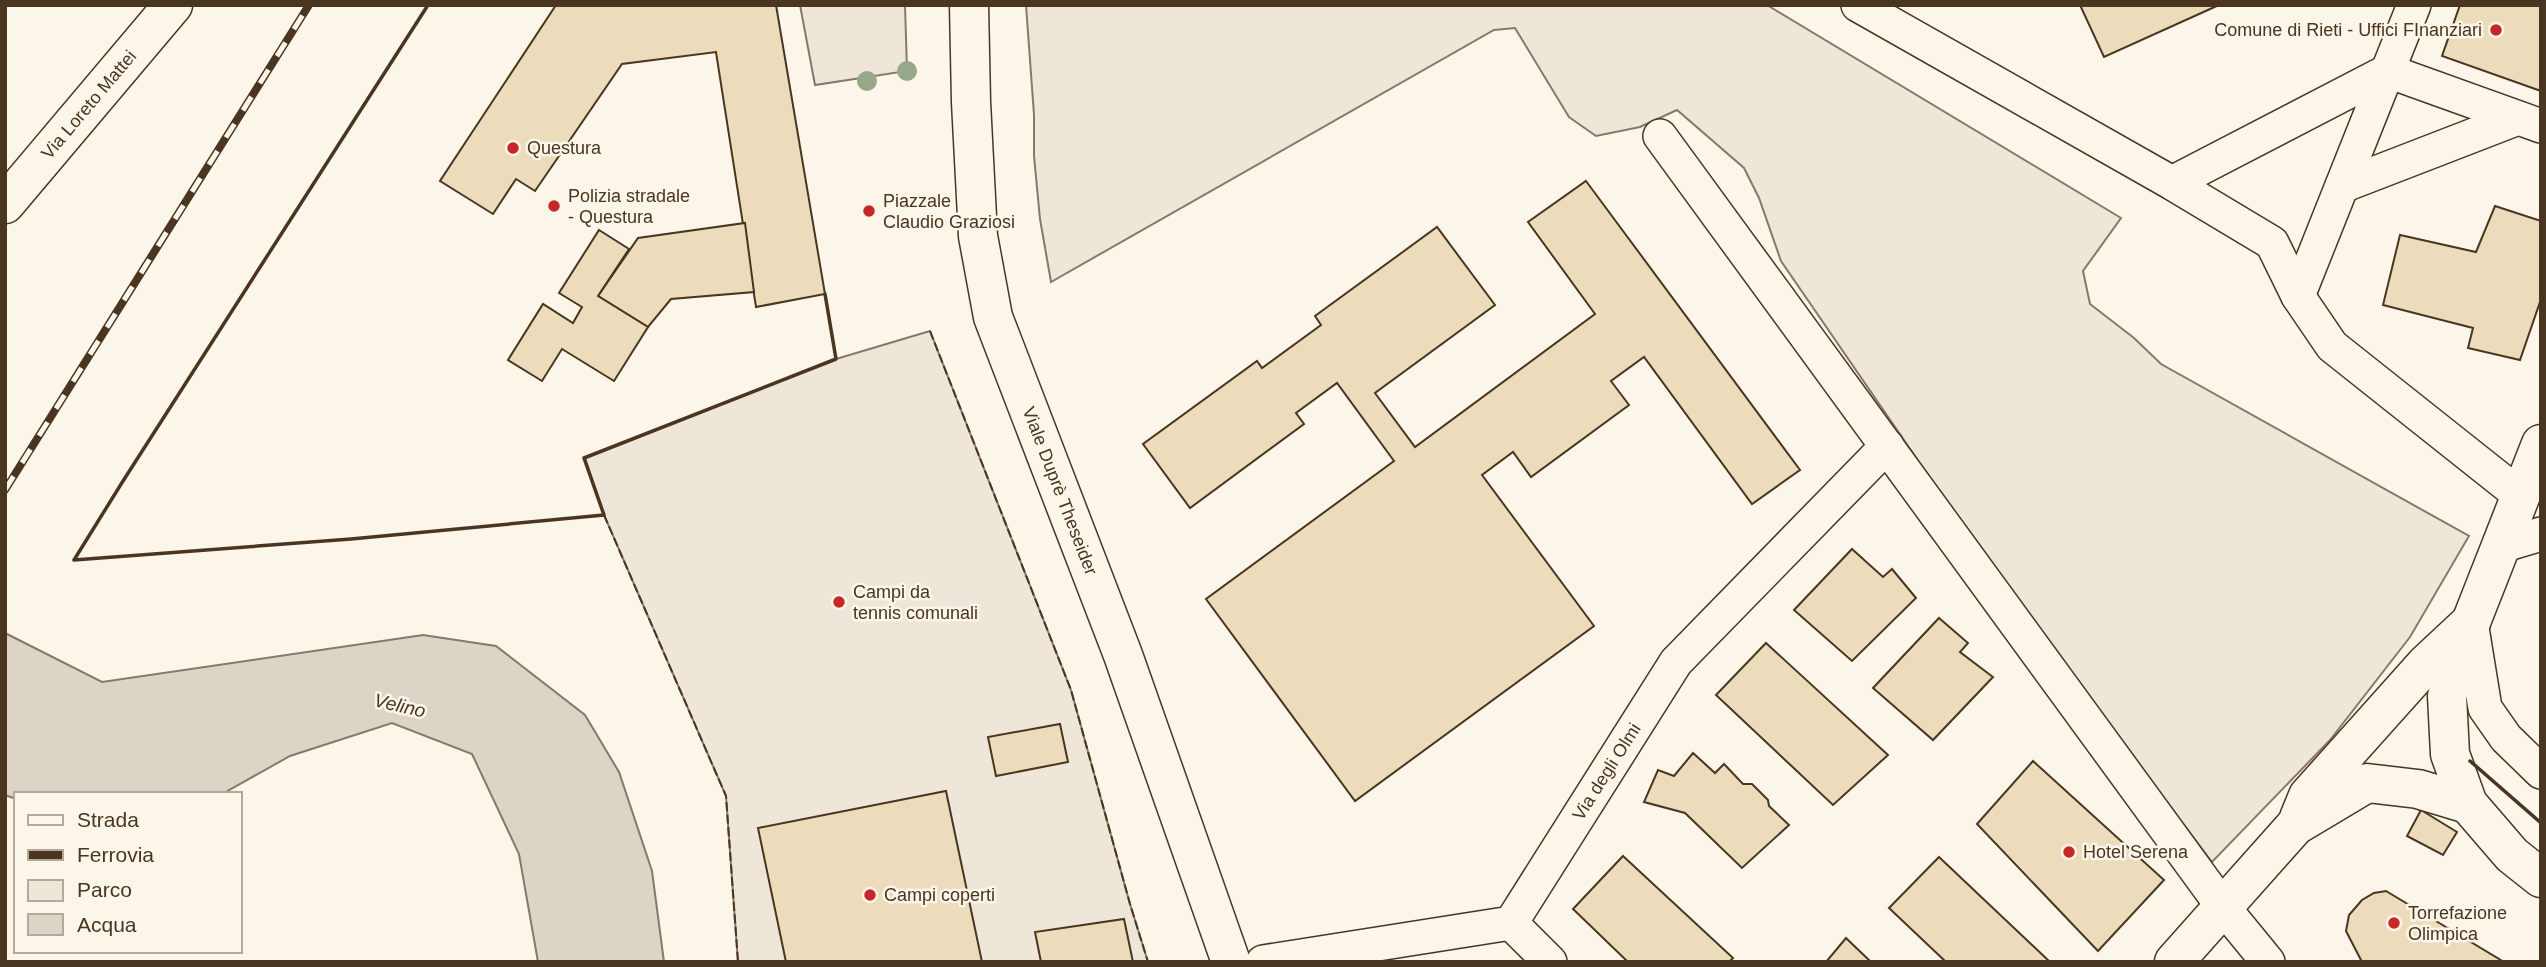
<svg xmlns="http://www.w3.org/2000/svg" width="2546" height="967" font-family="Helvetica,sans-serif">
  <style>
    .green { fill: #ede6d9; stroke: #887966; stroke-width: 2 }
    .water { fill: #dcd4c6; stroke: #887966; stroke-width: 2 }
    .building { fill: #ecdcbc; stroke: #4a3520; stroke-width: 2 }
    .lines { fill: none; stroke-linecap: round; stroke-linejoin: round }
    .minor-casing { stroke: #4a3520; stroke-width: 36 }
    .tertiary-casing { stroke: #4a3520; stroke-width: 41 }
    .secondary-casing { stroke: #4a3520; stroke-width: 41 }
    .minor { stroke: #fbf6e9; stroke-width: 33 }
    .tertiary { stroke: #fbf6e9; stroke-width: 38 }
    .secondary { stroke: #fbf6e9; stroke-width: 38 }
    .rail-casing { stroke: #4a3520; stroke-width: 8 }
    .rail { stroke: #fbf6e9; stroke-width: 5; stroke-dasharray: 16; stroke-linecap: butt }
    .fence { stroke: #4a3520; stroke-width: 2; stroke-dasharray: 9 3.5; stroke-linecap: butt }
    .wall { stroke: #4a3520; stroke-width: 3.5 }
    .tree { fill: #96a887 }
    .poi-dot { fill: #c62828; stroke: #fbf6e9; stroke-width: 2.5 }
    .labels { text-anchor: middle; stroke-width: 5; stroke-linejoin: round; paint-order: stroke }
    .poi-label { font-size: 18px; fill: #4a3520; stroke: #fbf6e9; text-anchor: start }
    .street-label { font-size: 18px; fill: #4a3520; stroke: #fbf6e9 }
    .water-label { font-size: 19px; font-style: italic; fill: #4a3520; stroke: #fbf6e9 }
  </style>
  <rect width="100%" height="100%" fill="#fbf6e9"/>
  <g class="green">
    <polygon points="800,5 905,5 907,71 815,85"/>
    <polygon points="1026,5 1767,5 2121,218 2083,271 2090,304 2134,338 2161,364 2469,536 2410,637 2330,740 2212,862 2007,590 1781,261 1759,198 1744,168 1677,110 1640,127 1596,136 1569,117 1515,28 1494,30 1051,282 1040,219 1034,156 1034,115"/>
    <polygon points="930,331 1071,690 1130,904 1148,962 738,962 726,796 604,515 585,458 836,359"/>
  </g>
  <polygon class="water" points="5,633 102,682 423,635 496,646 585,715 619,772 652,871 664,962 538,962 519,854 472,754 392,723 290,756 222,794 16,794 16,799 5,795"/>
  <g class="building">
    <polygon points="556,5 776,5 825,294 756,307 716,52 622,64 535,191 516,179 493,214 440,181"/>
    <polygon points="2080,5 2219,5 2104,57"/>
    <polygon points="2460,5 2541,5 2541,91 2442,56"/>
    <polygon points="1586,181 1800,470 1752,504 1644,357 1611,381 1629,405 1531,477 1513,452 1482,475 1594,626 1355,801 1206,599 1394,461 1337,383 1296,413 1304,424 1190,508 1143,444 1257,361 1262,368 1321,325 1315,316 1437,227 1495,305 1375,393 1415,447 1595,314 1528,222"/>
    <polygon points="2495,206 2541,221 2541,299 2520,360 2468,348 2473,328 2383,305 2400,235 2476,252"/>
    <polygon points="745,223 754,292 671,299 648,327 598,296 638,238"/>
    <polygon points="599,230 629,249 598,296 648,327 614,381 562,349 542,381 508,360 543,304 573,323 582,307 559,293"/>
    <polygon points="1852,549 1883,577 1892,569 1916,598 1852,661 1794,610"/>
    <polygon points="1939,618 1968,643 1960,652 1993,677 1933,740 1873,688"/>
    <polygon points="1766,643 1888,755 1833,805 1716,695"/>
    <polygon points="1060,724 1068,762 996,776 988,737"/>
    <polygon points="1693,753 1715,773 1724,764 1743,784 1752,784 1768,800 1769,806 1789,825 1742,868 1685,813 1644,802 1658,770 1674,776"/>
    <polygon points="2033,761 2164,880 2098,951 1977,824"/>
    <polygon points="946,791 982,962 786,962 758,828"/>
    <polygon points="2421,810 2457,832 2443,855 2407,836"/>
    <polygon points="1623,856 1733,958 1729,962 1628,962 1573,909"/>
    <polygon points="1939,857 2050,962 1946,962 1889,908"/>
    <polygon points="2386,891 2504,962 2362,962 2346,931 2349,915 2362,900 2374,893"/>
    <polygon points="1124,919 1133,962 1041,962 1035,932"/>
    <polygon points="1846,938 1871,962 1826,962"/>
  </g>
  <g class="lines">
    <g class="minor-casing">
      <g id="minor">
        <polyline points="1858,5 2172,183 2272,243 2298,296 2332,346 2521,496"/>
        <polyline points="1660,136 2223,907 2268,962"/>
        <polyline points="2172,183 2388,71 2541,126"/>
        <polyline points="2342,186 2518,118"/>
        <polyline points="2298,296 2414,5"/>
        <polyline points="2501,546 2541,534"/>
        <polyline points="2471,622 2485,708 2506,738 2541,772"/>
        <polyline points="1511,923 1550,962"/>
        <path id="s1" d="M1263,962L1511,923L1676,662L1887,446"/>
      </g>
    </g>
    <g class="tertiary-casing">
      <g id="tertiary">
        <path id="s2" d="M969,5L971,102L978,236L993,317L1123,655L1231,962"/>
        <path id="s3" d="M5,204L173,5"/>
        <polyline points="2299,818 2308,796 2426,664 2471,622"/>
        <polyline points="2174,962 2295,826 2367,783 2418,789 2468,804"/>
      </g>
    </g>
    <g class="secondary-casing">
      <polyline id="secondary" points="2541,444 2471,622 2447,696 2450,754 2468,804 2512,855 2541,878"/>
    </g>
    <use href="#minor" class="minor"/>
    <use href="#tertiary" class="tertiary"/>
    <use href="#secondary" class="secondary"/>
    <g class="rail-casing">
      <polyline id="rail" points="5,490 309,5"/>
    </g>
    <use href="#rail" class="rail"/>
    <g class="fence">
      <polyline points="930,331 1071,690 1130,904 1148,962"/>
      <polyline points="604,515 726,796 738,962"/>
    </g>
    <g class="wall">
      <polyline points="428,5 123,481 74,560 351,539 604,515 584,458 836,359 825,294"/>
      <polyline points="2470,761 2541,823"/>
    </g>
  </g>
  <g class="tree">
    <circle cx="907" cy="71" r="10"/>
    <circle cx="867" cy="81" r="10"/>
  </g>
  <g class="poi-dot">
    <circle cx="2496" cy="30" r="7"/>
    <circle cx="513" cy="148" r="7"/>
    <circle cx="554" cy="206" r="7"/>
    <circle cx="869" cy="211" r="7"/>
    <circle cx="839" cy="602" r="7"/>
    <circle cx="2069" cy="852" r="7"/>
    <circle cx="870" cy="895" r="7"/>
    <circle cx="2394" cy="923" r="7"/>
  </g>
  <g class="labels">
    <g class="poi-label">
      <text x="2482" y="36" text-anchor="end">Comune di Rieti - Uffici FInanziari</text>
      <text x="527" y="154">Questura</text>
      <text x="568" y="202">Polizia stradale<tspan x="568" dy="21">- Questura</tspan></text>
      <text x="883" y="207">Piazzale<tspan x="883" dy="21">Claudio Graziosi</tspan></text>
      <text x="853" y="598">Campi da<tspan x="853" dy="21">tennis comunali</tspan></text>
      <text x="2083" y="858">Hotel Serena</text>
      <text x="884" y="901">Campi coperti</text>
      <text x="2408" y="919">Torrefazione<tspan x="2408" dy="21">Olimpica</tspan></text>
    </g>
    <g class="street-label">
      <text dy="6" stroke="none"><textPath href="#s3" startOffset="130">Via Loreto Mattei</textPath></text>
      <text dy="6" stroke="none"><textPath href="#s2" startOffset="500">Viale Duprè Theseider</textPath></text>
      <text dy="6" stroke="none"><textPath href="#s1" startOffset="430">Via degli Olmi</textPath></text>
    </g>
    <g class="water-label">
      <text transform="translate(400 705) rotate(13)" y="7">Velino</text>
    </g>
  </g>
  <rect width="2546" height="967" fill="none" stroke="#4a3520" stroke-width="14"/>
  <rect x="14" y="792" width="228" height="161" fill="#fbf6e9" stroke="#b4a999" stroke-width="2"/>
  <rect x="28" y="815" width="35" height="10" fill="#fbf6e9" stroke="#b4a999" stroke-width="2"/>
  <text x="77" y="827" font-size="21" fill="#4a3520">Strada</text>
  <rect x="28" y="850" width="35" height="10" fill="#4a3520" stroke="#b4a999" stroke-width="2"/>
  <text x="77" y="862" font-size="21" fill="#4a3520">Ferrovia</text>
  <rect x="28" y="880" width="35" height="21" fill="#ede6d9" stroke="#b4a999" stroke-width="2"/>
  <text x="77" y="897" font-size="21" fill="#4a3520">Parco</text>
  <rect x="28" y="914" width="35" height="21" fill="#dcd4c6" stroke="#b4a999" stroke-width="2"/>
  <text x="77" y="932" font-size="21" fill="#4a3520">Acqua</text>
</svg>
